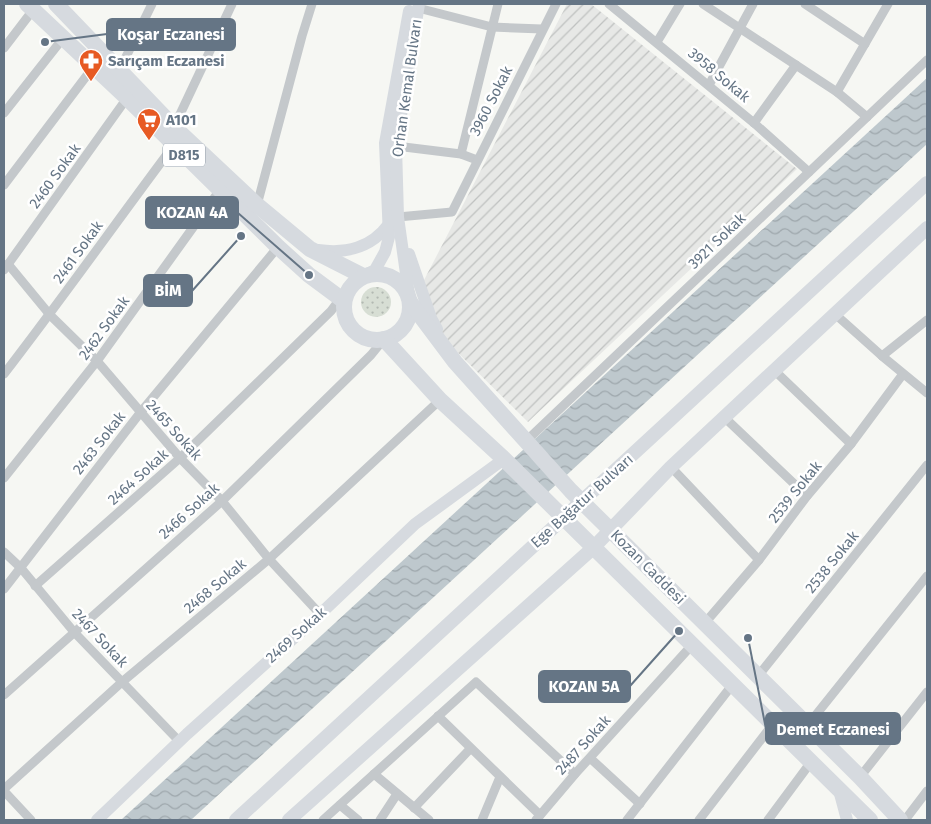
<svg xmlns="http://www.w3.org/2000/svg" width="931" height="824" font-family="'Fira Sans',sans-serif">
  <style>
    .industrial { fill: url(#industrial-furrows) }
    .green { fill: url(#green-dots) }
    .water { fill: url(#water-waves) }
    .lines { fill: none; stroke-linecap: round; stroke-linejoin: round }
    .street { stroke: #c4c8cb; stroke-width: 9 }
    .secondary { stroke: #d6dadf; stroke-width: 12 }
    .primary { stroke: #d6dadf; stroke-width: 14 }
    .highway { stroke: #d6dadf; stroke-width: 16 }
    .labels { text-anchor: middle; stroke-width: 5; stroke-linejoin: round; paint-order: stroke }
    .shield { fill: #fff; stroke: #939eaa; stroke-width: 1 }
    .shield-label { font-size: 14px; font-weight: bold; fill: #657585 }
    .poi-label { font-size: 15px; font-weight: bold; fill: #657585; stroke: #fff; text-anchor: start }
    .street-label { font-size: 15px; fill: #657585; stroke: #fff }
    .leader { fill: none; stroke: #657585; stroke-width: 2 }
    .callout-dot { fill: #657585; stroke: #fff; stroke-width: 2 }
    .callout { fill: #657585; stroke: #657585; stroke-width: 2 }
    .callout-label { font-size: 16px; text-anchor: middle; font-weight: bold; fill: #fff }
  </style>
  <defs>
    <pattern id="industrial-furrows" width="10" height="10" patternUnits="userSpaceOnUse" patternTransform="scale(1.25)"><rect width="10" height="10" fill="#e7e8e6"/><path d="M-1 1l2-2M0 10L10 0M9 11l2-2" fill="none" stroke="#bfc1c0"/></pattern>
    <pattern id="green-dots" width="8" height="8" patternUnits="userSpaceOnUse" patternTransform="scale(1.25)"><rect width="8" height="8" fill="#d7ded4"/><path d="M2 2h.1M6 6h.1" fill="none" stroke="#b2b9b2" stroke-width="1.8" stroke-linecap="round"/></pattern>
    <pattern id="water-waves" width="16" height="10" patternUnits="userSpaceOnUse" patternTransform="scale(1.25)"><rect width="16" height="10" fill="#bec8cd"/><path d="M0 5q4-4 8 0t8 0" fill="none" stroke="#9ea7ac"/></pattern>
  </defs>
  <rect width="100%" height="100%" fill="#f6f7f3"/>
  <polygon class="industrial" points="567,4 591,4 797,169 528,422 443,338 422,284"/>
  <circle class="green" cx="376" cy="302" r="15"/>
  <polygon class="water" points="927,78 927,144 191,820 121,820"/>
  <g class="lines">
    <g class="street">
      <polyline points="609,4 754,123 809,172"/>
      <polyline points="703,4 837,92 867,117"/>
      <polyline points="805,4 865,44"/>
      <polyline points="418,8 492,27 542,29"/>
      <polyline points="657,42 680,4"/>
      <polyline points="4,48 33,10"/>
      <polyline points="120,69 152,4"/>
      <polyline points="709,85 753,4"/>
      <polyline points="837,92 888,4"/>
      <polyline points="4,113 64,37"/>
      <polyline points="754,123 796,65"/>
      <polyline points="174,127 232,4"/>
      <polyline points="396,146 461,154 477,160"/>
      <polyline points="461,154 498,4"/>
      <polyline points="4,185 94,66"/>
      <polyline points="257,205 302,36 312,4"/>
      <polyline points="398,217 452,212 556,4"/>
      <polyline points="8,264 50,315 97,361 180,458 222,501 269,559 320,614"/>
      <polyline points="4,270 127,98"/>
      <polyline points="835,314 882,356 927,393"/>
      <polyline points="882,356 927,320"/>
      <polyline points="775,371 851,444"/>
      <path d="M4,374C62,299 117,221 174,145"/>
      <polyline points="724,417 807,496"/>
      <polyline points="525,442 927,60"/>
      <polyline points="671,467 759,560"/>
      <polyline points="4,478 97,361 220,190"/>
      <polyline points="4,552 21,568 74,632 179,741"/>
      <polyline points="35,586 180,458 331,311 340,299"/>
      <polyline points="4,589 140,413 278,247"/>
      <polyline points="704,624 759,560 807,496 851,444 903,374"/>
      <polyline points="758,676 927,465"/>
      <polyline points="4,695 222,501 371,355 384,339"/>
      <polyline points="438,716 540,815"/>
      <polyline points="807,726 927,576"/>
      <polyline points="590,758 640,804"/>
      <polyline points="374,774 429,820"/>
      <polyline points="860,777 927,692"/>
      <polyline points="4,789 122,682 269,559 440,400"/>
      <polyline points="4,791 31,820"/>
      <polyline points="340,805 358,820"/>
      <polyline points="414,808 470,749"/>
      <polyline points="323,820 476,682 575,774"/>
      <polyline points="380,820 397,794"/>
      <polyline points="482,820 500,777"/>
      <polyline points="536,820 575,774 692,645"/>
      <polyline points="627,820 733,684"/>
      <polyline points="699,820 773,724"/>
      <polyline points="768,820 811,762"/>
      <polyline points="905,820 927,791"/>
    </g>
    <g class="secondary">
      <path d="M318,250C347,254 371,248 389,224"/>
      <polyline points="409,254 431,318 437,329"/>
      <polyline points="363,276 375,270 385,252 389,237 385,143 409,11"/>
      <polyline points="410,302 398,217 396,146 419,4"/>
      <polyline points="839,790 847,820"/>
      <polyline points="97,820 187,734 316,618 415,524 504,459"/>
    </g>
    <g class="primary">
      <polyline points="236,820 927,183"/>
      <polyline points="289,820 593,548 671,467 927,228"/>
    </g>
    <g class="highway">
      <polyline points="27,4 127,98 278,247 309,275 344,301"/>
      <polyline points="56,4 174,127 257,205 310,249 363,276"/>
      <circle cx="377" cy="307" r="33"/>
      <polyline points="410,302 455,362 571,491 860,777 900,820"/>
      <polyline points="384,339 440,400 504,459 870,820"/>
    </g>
  </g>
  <defs>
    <g id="pharmacy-pin" transform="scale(1.25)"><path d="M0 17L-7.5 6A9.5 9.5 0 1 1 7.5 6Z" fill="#e75a23" stroke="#fff"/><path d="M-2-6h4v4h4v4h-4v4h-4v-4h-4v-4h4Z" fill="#fff"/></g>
    <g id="supermarket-pin" transform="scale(1.25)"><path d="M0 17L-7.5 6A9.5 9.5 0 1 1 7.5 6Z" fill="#e75a23" stroke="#fff"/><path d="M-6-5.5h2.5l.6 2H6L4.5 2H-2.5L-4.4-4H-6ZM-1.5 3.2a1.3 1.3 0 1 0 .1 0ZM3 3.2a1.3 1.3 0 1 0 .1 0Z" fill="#fff"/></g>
  </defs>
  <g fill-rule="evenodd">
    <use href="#pharmacy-pin" x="91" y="61"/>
    <use href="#supermarket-pin" x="149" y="120"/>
  </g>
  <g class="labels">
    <rect class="shield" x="163" y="143.5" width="42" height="23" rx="4"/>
    <g class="shield-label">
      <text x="184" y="160">D815</text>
    </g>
    <g class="poi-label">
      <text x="108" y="66">Sarıçam Eczanesi</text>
      <text x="166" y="125">A101</text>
    </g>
    <g class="street-label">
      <text transform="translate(719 75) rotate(40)" y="5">3958 Sokak</text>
      <text transform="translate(407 88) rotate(-82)" y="5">Orhan Kemal Bulvarı</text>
      <text transform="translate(491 101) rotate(-63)" y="5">3960 Sokak</text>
      <text transform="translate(55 176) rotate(-54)" y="5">2460 Sokak</text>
      <text transform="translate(717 241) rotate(-44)" y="5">3921 Sokak</text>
      <text transform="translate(78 252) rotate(-54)" y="5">2461 Sokak</text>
      <text transform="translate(104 328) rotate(-54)" y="5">2462 Sokak</text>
      <text transform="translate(174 430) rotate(48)" y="5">2465 Sokak</text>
      <text transform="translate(99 443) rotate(-52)" y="5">2463 Sokak</text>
      <text transform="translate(138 477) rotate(-42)" y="5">2464 Sokak</text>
      <text transform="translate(795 492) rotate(-51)" y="5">2539 Sokak</text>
      <text transform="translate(582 501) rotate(-42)" y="5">Ege Bağatur Bulvarı</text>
      <text transform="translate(189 511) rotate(-42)" y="5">2466 Sokak</text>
      <text transform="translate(832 562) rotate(-51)" y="5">2538 Sokak</text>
      <text transform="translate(648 567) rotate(45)" y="5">Kozan Caddesi</text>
      <text transform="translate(215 586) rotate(-40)" y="5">2468 Sokak</text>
      <text transform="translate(296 635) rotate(-42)" y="5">2469 Sokak</text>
      <text transform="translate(100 638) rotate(47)" y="5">2467 Sokak</text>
      <text transform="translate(583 745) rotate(-48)" y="5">2487 Sokak</text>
    </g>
  </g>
  <path class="leader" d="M45 42L107 34M309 275L238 213M241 236L192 291M679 631L630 686M748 638L766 729"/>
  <g class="callout-dot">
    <circle cx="45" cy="42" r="5"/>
    <circle cx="309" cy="275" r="5"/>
    <circle cx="241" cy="236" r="5"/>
    <circle cx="679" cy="631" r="5"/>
    <circle cx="748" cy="638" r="5"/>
  </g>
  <g class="callout">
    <rect x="107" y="19" width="128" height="31" rx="5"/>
    <rect x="146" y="197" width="92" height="31" rx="5"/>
    <rect x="144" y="275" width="48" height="31" rx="5"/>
    <rect x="539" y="671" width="91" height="31" rx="5"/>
    <rect x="766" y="713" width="134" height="31" rx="5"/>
  </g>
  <g class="callout-label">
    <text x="171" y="40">Koşar Eczanesi</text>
    <text x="192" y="218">KOZAN 4A</text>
    <text x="168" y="296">BİM</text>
    <text x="584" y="692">KOZAN 5A</text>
    <text x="833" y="735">Demet Eczanesi</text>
  </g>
  <rect width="931" height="824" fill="none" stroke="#657585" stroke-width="10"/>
</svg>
